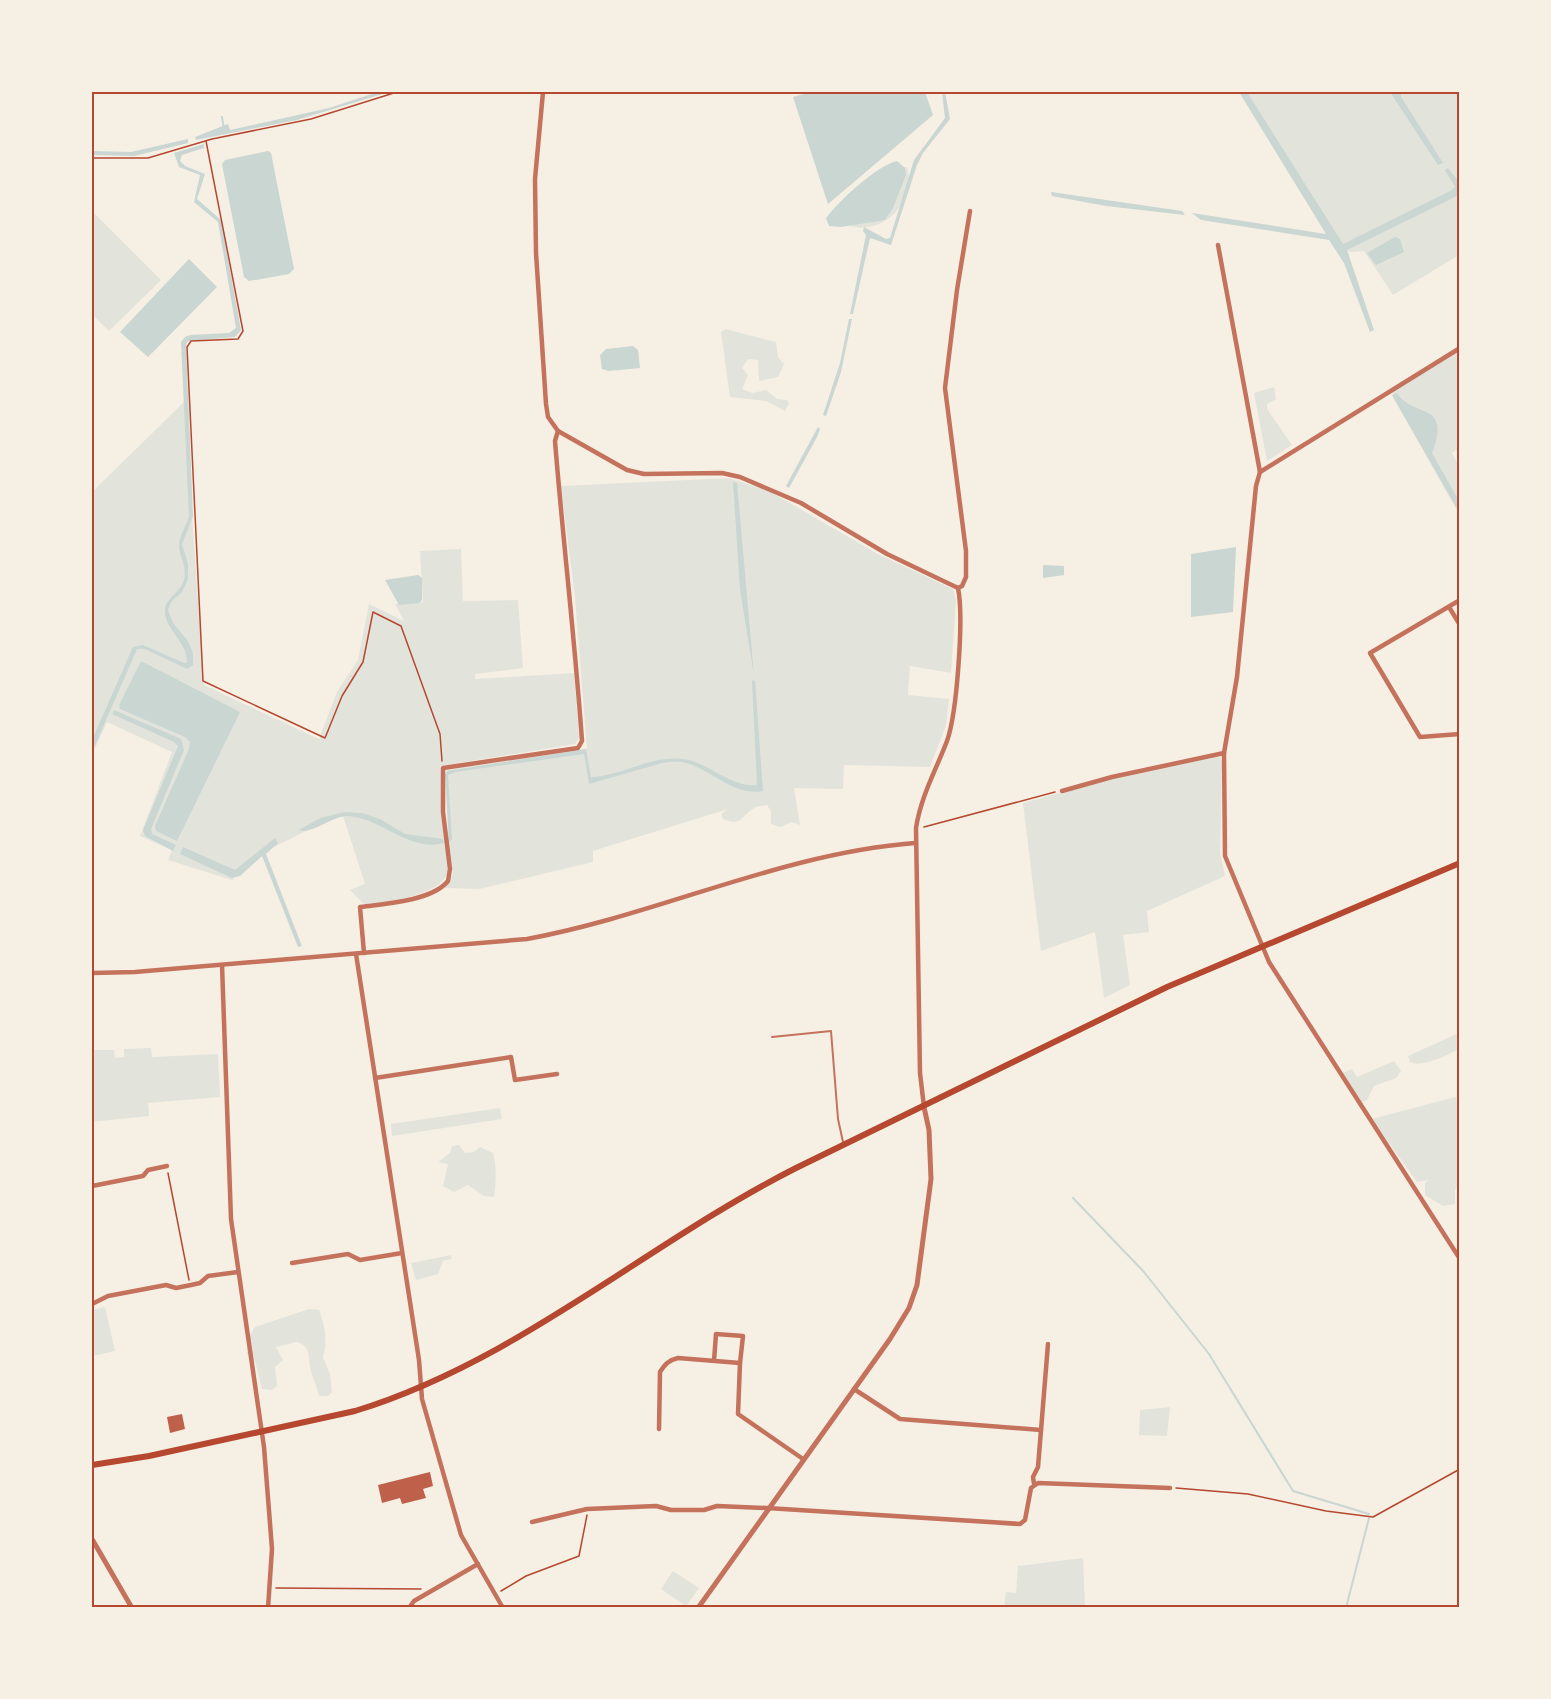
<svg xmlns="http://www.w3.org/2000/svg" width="1551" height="1699" font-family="'Space Grotesk',sans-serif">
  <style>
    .green { fill: #e2e4dc }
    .water { fill: #c9d6d2 }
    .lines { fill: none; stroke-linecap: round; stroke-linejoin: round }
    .stream { stroke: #c9d6d2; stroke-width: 2 }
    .building { fill: #bf614a }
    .path { stroke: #b5482f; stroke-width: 1.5 }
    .service { stroke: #c5725c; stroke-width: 2 }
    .minor { stroke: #c5725c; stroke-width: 4.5 }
    .tertiary { stroke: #c5725c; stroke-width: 5 }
    .secondary { stroke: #b5482f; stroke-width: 6 }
    .neatline { fill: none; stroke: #b5482f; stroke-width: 2 }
  </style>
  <rect width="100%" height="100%" fill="#f6efe4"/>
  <g class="green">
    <polygon points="1244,92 1459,92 1459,255 1393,295 1364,251 1350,252 1342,248"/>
    <path d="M907,167C918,201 881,238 848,225L847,222L900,168Z"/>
    <polygon points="92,211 161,280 109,331 92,314"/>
    <polygon points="725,329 776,342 778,357 784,364 778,377 759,381 758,360 748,359 742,368 748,375 742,389 752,393 766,390 777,399 787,400 789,403 785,411 766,401 730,397 721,332"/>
    <polygon points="1459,348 1459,448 1452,453 1459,466 1459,514 1393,397 1393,390"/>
    <polygon points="1274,387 1276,399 1267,404 1267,409 1292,445 1267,461 1254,393"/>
    <path d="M184,402L204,685L319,739L337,692L358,660L369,604L404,621L395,604L423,602L420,551L461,549L463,601L518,600L523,668L475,674V679L574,673L579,737L575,744L440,766L448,871C444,895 386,902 365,905L350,890L365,884L343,816L320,824L260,854L232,880L168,860L172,850L140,836L172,752L107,722L92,755V492Z"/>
    <path d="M729,478L769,491L878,554L953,589L956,600L951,673L910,666L908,695L949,699L946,725L930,767L844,765L843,789L794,788L800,825L791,822L781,827L771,824V811L767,805C763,806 756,806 753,809C741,816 742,827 723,819L721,814L728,809L593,851V862L479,889L445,888L453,874L448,837L446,770L587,749L575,598L561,486Z"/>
    <polygon points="1216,757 1220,758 1222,762 1220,853 1225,876 1147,911 1149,932 1123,935 1130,985 1104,998 1095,932 1041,951 1023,803 1110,779"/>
    <path d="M1459,1033V1049L1457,1050C1445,1056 1421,1068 1410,1062L1408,1056Z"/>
    <polygon points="151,1048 152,1057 218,1054 220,1097 148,1103 149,1116 92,1122 93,1050 114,1050 115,1058 124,1057 124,1049"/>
    <polygon points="1394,1061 1401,1071 1396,1078 1374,1086 1367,1100 1362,1102 1343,1073 1352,1069 1357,1077"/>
    <polygon points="1459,1096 1460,1184 1455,1190 1455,1204 1443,1206 1425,1195 1425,1183 1429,1180 1417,1182 1372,1119"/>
    <polygon points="500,1108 502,1119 392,1136 391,1124"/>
    <path d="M459,1145L465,1153L474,1152L480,1147L493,1153C497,1169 496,1182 494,1197L484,1196L468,1185L454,1192L443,1186L448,1164L438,1162L450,1153L452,1146Z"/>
    <polygon points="452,1255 451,1259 443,1261 438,1274 416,1280 411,1263"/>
    <polygon points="105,1307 115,1351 92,1356 92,1310"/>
    <path d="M309,1309L319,1310C325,1325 328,1343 323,1357L330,1374L332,1392L328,1396H319C317,1388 314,1380 311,1372C307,1358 313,1348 297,1342L276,1347L283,1360L275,1367L277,1386L272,1390L262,1389L255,1361L246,1353L251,1348L250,1335L255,1327Z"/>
    <polygon points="1170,1407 1167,1436 1139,1435 1140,1410"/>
    <polygon points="1083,1558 1085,1607 1004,1607 1006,1592 1016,1593 1018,1566"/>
    <polygon points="673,1571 699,1588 686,1606 661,1589"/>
  </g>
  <g class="water">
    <polygon points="378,92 389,92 297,120 196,140 195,137 228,124 230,130 329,108"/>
    <polygon points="811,92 925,92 933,115 828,204 793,97"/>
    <polygon points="942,92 945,92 950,119 923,153 917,165 891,245 870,238 853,314 850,314 866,235 863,231 864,227 886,239 890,238 914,160 945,118"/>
    <polygon points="1239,92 1247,92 1343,244 1452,190 1455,187 1445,170 1448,168 1459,182 1457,196 1347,250 1374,330 1370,332 1344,263 1329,240 1201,220 1192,213 1326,234"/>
    <polygon points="1390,92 1416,92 1401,94 1401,97 1443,163 1438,165"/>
    <polygon points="188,139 188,143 134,156 92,155 92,151 131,152"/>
    <path d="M204,144V148L182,155L180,161L185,166L205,174L197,199L221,220L241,330L235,337L188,341L186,344L193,516L182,544L188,564V579L182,592L171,602L168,610L173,623L188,641L193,653V665L187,669L145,649H137L92,752V740L133,647L143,645L184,663L187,662C187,641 165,630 165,611C165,598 181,592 184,580C187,568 181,559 179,548C178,538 186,526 189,517L181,342L185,337L190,335L229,333L236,328L218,222L194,202L200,175L179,167L174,153Z"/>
    <polygon points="268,151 271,153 294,269 289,274 249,281 244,277 222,164 225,160"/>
    <path d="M897,161L905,168L906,175L893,208L885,220L841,227L829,226L826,218C840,200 876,166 897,161Z"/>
    <polygon points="1051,192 1182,211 1185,215 1106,206 1052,196"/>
    <polygon points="1395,237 1400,239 1404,252 1376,265 1367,253"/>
    <polygon points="189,259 217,287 148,357 120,332"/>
    <polygon points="849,319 852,319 841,372 826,416 823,415 840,363"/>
    <polygon points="633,346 638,350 640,368 609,371 602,369 600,355 606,349"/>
    <path d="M1397,393C1413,419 1452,400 1432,453L1459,501V512L1392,395Z"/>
    <polygon points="818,427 820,429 817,437 789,488 786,486"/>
    <polygon points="733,482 737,483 754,675 740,590"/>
    <polygon points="1236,547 1233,612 1191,617 1191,554"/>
    <polygon points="1043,565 1064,566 1064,575 1043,578"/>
    <polygon points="418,575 422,578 422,600 419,603 399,605 385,580"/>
    <polygon points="141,661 240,712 177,841 156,831 155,826 189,749 190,742 185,737 120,709 119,705"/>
    <path d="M752,680L755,681L763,791C735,797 712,770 686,763C679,761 670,762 662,763L589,784L584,754L455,772L448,775L452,839L449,842L445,774L448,771L586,749L591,777C622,776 651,755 683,759C708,762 731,788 757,785Z"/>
    <polygon points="114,710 181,739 184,750 151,829 152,834 176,845 173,851 145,836 143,830 178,746 174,742 112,714"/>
    <path d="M345,812L362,813L380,819L405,834L443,839L444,843C410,853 380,817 347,816C332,816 311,835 299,830L320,818Z"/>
    <polygon points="275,838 278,843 266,854 302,946 298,947 262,856 240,876 232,878 180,854 183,847 235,870"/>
  </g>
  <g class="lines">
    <g class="stream">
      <polyline points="222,117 224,129"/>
      <polyline points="1073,1198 1144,1272 1209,1354 1293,1491 1369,1514"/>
      <polyline points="1346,1608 1369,1518"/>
    </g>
  </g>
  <g class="building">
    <polygon points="182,1414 185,1429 170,1433 167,1417"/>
    <polygon points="430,1472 433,1486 423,1489 426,1498 402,1504 400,1498 382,1503 378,1485"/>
  </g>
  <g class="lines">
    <g class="path">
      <polyline points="206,141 243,331 238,339 191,341 187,347 203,681 325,738 342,696 363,662 373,612 401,626 440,734 442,761"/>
      <polyline points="92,158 148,158 212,139 311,119 397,92"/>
      <polyline points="924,827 1055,792"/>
      <polyline points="168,1173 189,1280"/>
      <polyline points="1176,1488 1248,1494 1326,1511 1373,1517 1460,1469"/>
      <polyline points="276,1588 421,1589"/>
      <polyline points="501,1591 526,1576 579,1556 587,1515"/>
    </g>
    <polyline class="service" points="772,1037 831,1031 838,1119 843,1142"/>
    <g class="minor">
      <polyline points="543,92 535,179 536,253 546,404 548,417 558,431 627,470 644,474 722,473 740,477 801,503 887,554 958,588"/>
      <polyline points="1218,245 1260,472 1256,486 1237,677 1224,753 1225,856 1269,962 1460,1259"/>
      <polyline points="1260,472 1460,348"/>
      <polyline points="958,588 962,586 966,577 966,551 945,388 957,290 970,211"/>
      <polyline points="1460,600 1370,653 1420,737 1460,734"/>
      <polyline points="1449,607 1460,625"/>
      <polyline points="1062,791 1112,777 1224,753"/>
      <path d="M364,953L360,907C384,904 432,901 448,881L450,869L443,812V768L578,748L582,741C575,641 563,541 555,441L558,431"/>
      <polyline points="356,954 419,1360 422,1399 461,1535 503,1608"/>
      <polyline points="222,965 231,1219 264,1447 272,1549 268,1608"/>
      <path d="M92,973L135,972L527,939C658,915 782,853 915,843"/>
      <polyline points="375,1078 511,1057 515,1080 557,1074"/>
      <path d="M924,1107L920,1073L916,828C921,796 936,770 947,741C957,713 964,617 958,588"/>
      <polyline points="92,1186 143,1176 148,1170 167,1166"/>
      <polyline points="292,1263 348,1254 360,1260 402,1253"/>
      <polyline points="92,1304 108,1296 166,1285 176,1288 191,1285 200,1283 208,1276 238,1272"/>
      <polyline points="740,1363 738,1414 803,1459"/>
      <polyline points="854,1389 900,1419 1041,1430"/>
      <path d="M659,1429L660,1372C665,1364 669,1360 678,1358L740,1363L743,1336L716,1334L714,1361"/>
      <polyline points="1034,1484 1033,1477 1038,1467 1048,1344"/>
      <polyline points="532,1522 587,1509 656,1506 671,1510 704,1510 717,1506 767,1508 1020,1524 1025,1520 1031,1488 1038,1483 1170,1488"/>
      <polyline points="409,1608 414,1601 478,1564"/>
    </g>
    <g class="tertiary">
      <polyline points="92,1539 132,1608"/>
      <polyline points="698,1608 890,1339 909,1308 917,1285 931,1179 929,1130 924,1107"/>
    </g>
    <path class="secondary" d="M92,1465L149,1456L355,1411C518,1361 646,1244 796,1168L1167,987L1460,863"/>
  </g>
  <rect width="1551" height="1699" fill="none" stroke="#f6efe4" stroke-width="186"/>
  <rect x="93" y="93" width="1365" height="1513" class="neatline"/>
</svg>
